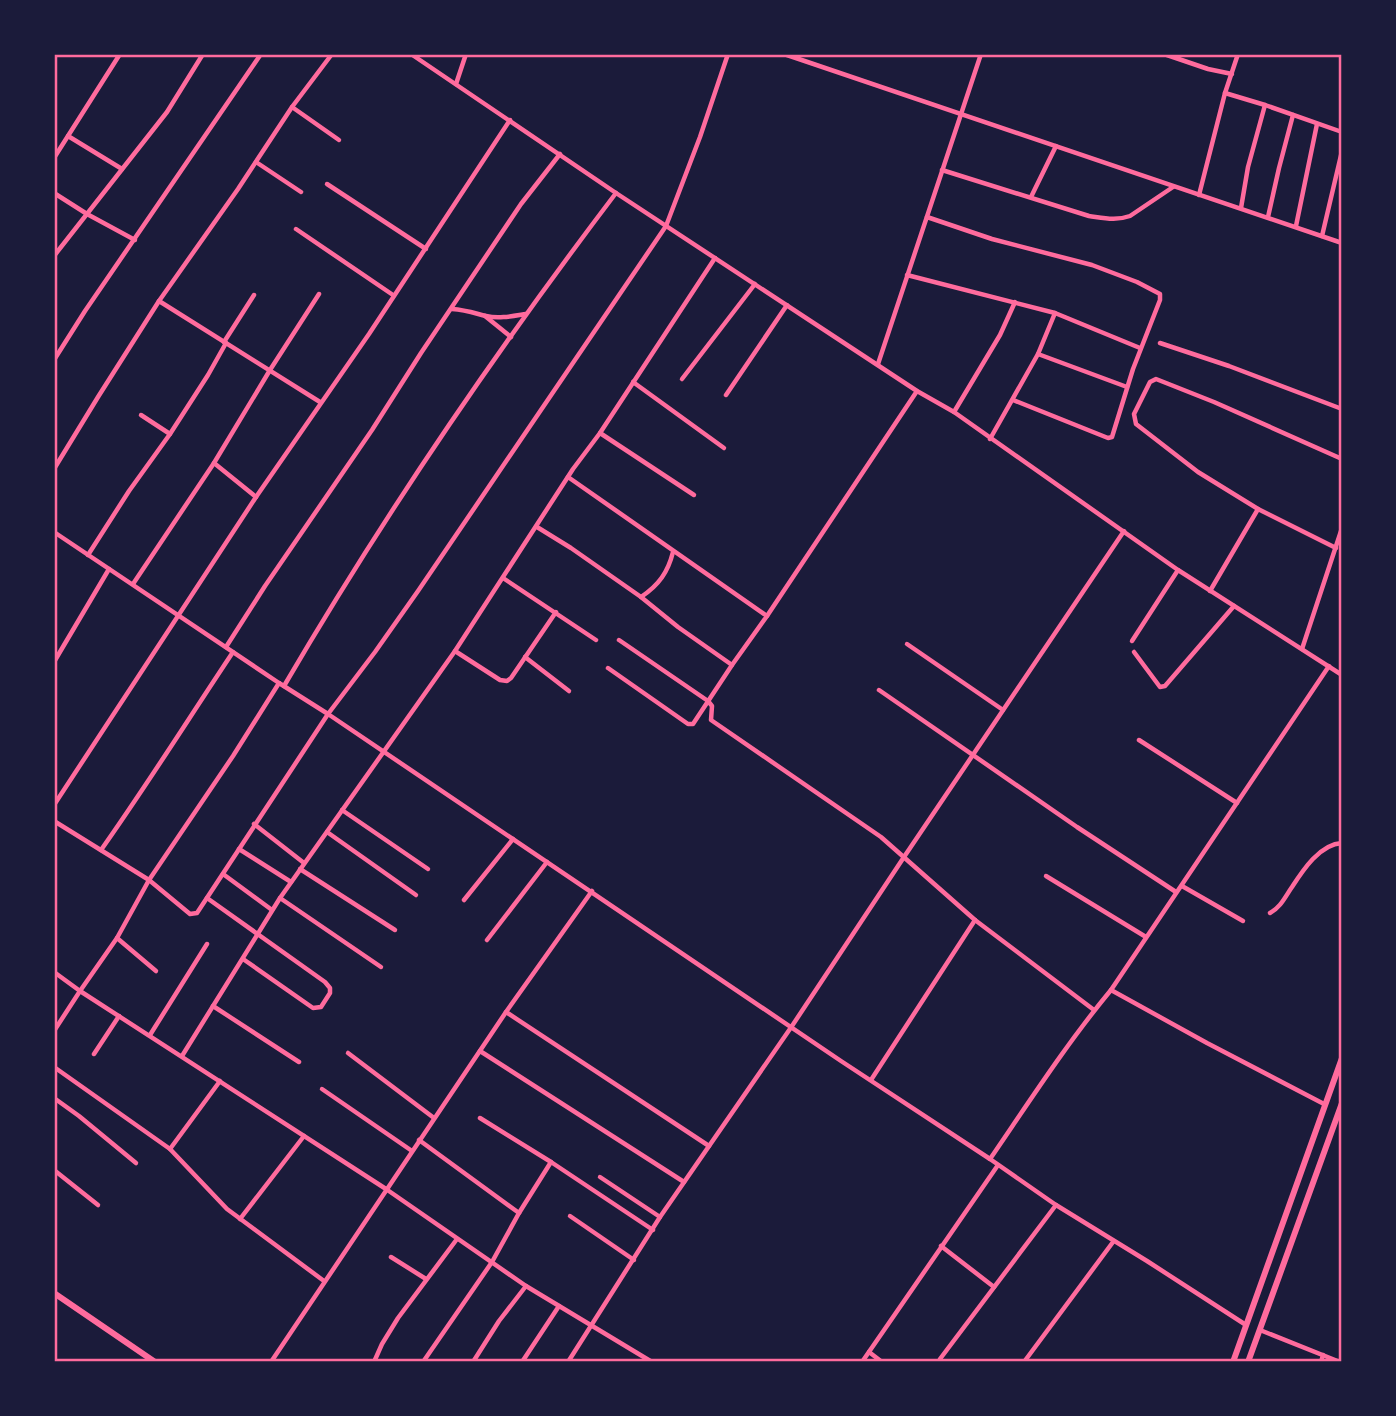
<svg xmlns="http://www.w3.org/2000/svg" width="1396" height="1416" font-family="Rubik,sans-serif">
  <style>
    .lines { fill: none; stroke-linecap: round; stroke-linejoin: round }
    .minor { stroke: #ff6b9d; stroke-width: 4.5 }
    .tertiary { stroke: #ff6b9d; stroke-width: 6 }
    .secondary { stroke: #ff6b9d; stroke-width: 6 }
    .neatline { fill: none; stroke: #ff6b9d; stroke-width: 2.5 }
  </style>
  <rect width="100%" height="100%" fill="#1b1b3a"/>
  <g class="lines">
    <g class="minor">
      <polyline points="411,54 616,193 917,391 954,412 1178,570 1342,675"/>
      <polyline points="784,54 1342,243"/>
      <polyline points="1164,54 1208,69 1232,74"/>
      <polyline points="456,84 466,54"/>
      <polyline points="1225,93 1265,105 1342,132"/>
      <polyline points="292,107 339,140"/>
      <polyline points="68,136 122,169"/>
      <polyline points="54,158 120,54"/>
      <polyline points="256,162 301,192"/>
      <path d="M942,170L1089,216C1104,218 1116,221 1130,216L1173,187"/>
      <polyline points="327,184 426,249"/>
      <polyline points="54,193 87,214 135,240"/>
      <polyline points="1199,195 1225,93 1238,54"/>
      <polyline points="1031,197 1056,146"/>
      <polyline points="1241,208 1248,167 1265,105"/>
      <polyline points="927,217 992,239 1092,265 1137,282 1160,294 1160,300 1133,369 1112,437 1108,438 1013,400"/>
      <polyline points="1268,217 1279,168 1293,115"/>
      <polyline points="1296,226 1317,124"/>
      <polyline points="296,229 393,295"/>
      <polyline points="1322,236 1342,151"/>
      <polyline points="54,256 167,112 203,54"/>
      <polyline points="907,275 1055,313 1140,348"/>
      <polyline points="159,301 320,402"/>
      <path d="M452,309C466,310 474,313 486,316C499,319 513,316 526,314"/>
      <polyline points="485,316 511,337"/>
      <polyline points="224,342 254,295"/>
      <polyline points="1160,343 1229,366 1342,409"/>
      <polyline points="1038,354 1127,387"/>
      <polyline points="54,360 85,311 261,54"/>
      <polyline points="878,364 981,54"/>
      <polyline points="682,379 755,284"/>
      <polyline points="633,382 724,448"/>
      <polyline points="726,395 787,305"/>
      <polyline points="954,412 1000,335 1015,302"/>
      <polyline points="141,415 170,434"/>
      <polyline points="600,433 694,495"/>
      <polyline points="990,439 1038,354 1055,313"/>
      <polyline points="214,463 256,497"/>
      <polyline points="54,469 98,397 159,301 238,189 292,107 332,54"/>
      <polyline points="568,477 767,616"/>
      <polyline points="537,527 571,548 641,597 678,627 732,665"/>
      <polyline points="54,532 279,683 328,714 841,1061 990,1159 1056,1205 1147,1261 1246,1325"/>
      <polyline points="1336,548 1258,509 1198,472 1136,424 1134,414 1150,382 1156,379 1214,402 1342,459"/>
      <polyline points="88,555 129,491 170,434 208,375 226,343"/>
      <polyline points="503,578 596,640"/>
      <polyline points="133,584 214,463 270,370 319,294"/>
      <polyline points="1210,591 1258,509"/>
      <path d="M641,597C659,585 668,572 673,552"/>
      <polyline points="619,640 708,701 712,706 711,720 881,837 975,920 1094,1010"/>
      <polyline points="1132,641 1178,570"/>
      <polyline points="907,644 1003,710"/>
      <polyline points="226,647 265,586 372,430 421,353 521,204 560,154"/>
      <polyline points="1302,649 1342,528"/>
      <polyline points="455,651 500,680 507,681 511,678 556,612"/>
      <polyline points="1134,652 1160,687 1165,686 1234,606"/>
      <polyline points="525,657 569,691"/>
      <polyline points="54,662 109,569"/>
      <polyline points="608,668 688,724 693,724 732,665 767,616 917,391"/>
      <path d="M284,686C384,515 496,351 616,193"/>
      <polyline points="879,690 1077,827 1176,892"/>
      <polyline points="1139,740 1237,803"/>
      <polyline points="54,805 256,497 369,334 510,120"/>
      <polyline points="342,810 428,869"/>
      <polyline points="54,821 149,880 190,914 197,913 328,714 375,652 418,591 666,226 700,137 728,54"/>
      <polyline points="254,824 304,863"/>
      <polyline points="327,832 416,895"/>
      <polyline points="239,849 291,882"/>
      <path d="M101,850C147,785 189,718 233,652"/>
      <polyline points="300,869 395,930"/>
      <polyline points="223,874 272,910"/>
      <polyline points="1046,876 1146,937"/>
      <polyline points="1182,886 1243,921"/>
      <polyline points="207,898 325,982 330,988 330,993 321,1007 313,1008 243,959"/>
      <polyline points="280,898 381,967"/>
      <polyline points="464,900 513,839"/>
      <path d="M1270,913C1281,907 1285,897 1292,887C1303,870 1320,844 1342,843"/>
      <polyline points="117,938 156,971"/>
      <polyline points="487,940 547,862"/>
      <polyline points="54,972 80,991 386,1189 526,1286 652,1362"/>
      <polyline points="1111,990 1207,1043 1324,1104"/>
      <polyline points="213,1006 299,1062"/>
      <polyline points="506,1012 709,1146"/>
      <polyline points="54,1031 80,991 117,938 149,880 233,756 279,683"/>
      <polyline points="150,1035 207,944"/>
      <polyline points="480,1051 684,1182"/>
      <polyline points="348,1053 434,1118"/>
      <polyline points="94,1054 119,1016"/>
      <polyline points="182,1056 280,898 455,651 573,469 600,433 715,258"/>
      <polyline points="54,1067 170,1149 227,1209 324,1281"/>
      <polyline points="871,1080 975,920"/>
      <polyline points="322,1089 412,1151"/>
      <polyline points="54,1098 79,1116 136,1163"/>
      <polyline points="480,1118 551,1162 653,1230"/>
      <polyline points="419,1140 519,1213"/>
      <polyline points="170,1149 220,1081"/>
      <path d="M990,1159C1029,1102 1067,1043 1111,990L1329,666"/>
      <polyline points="54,1170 98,1205"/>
      <polyline points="600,1177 660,1217"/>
      <polyline points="570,1216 634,1260"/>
      <polyline points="240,1219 304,1136"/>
      <polyline points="941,1246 994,1287"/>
      <polyline points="391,1257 426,1279"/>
      <polyline points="1260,1330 1340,1362"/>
      <polyline points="869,1352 882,1362"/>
      <polyline points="940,1359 1056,1205"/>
      <polyline points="271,1362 506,1012 592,891"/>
      <polyline points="374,1362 382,1344 398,1318 457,1239"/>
      <polyline points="423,1362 492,1262 519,1213 551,1162"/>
      <polyline points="473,1362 499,1321 526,1286"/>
      <polyline points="522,1362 559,1306"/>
      <polyline points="568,1362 660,1217 792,1026 904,857 1124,531"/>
      <polyline points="862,1362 998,1165"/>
      <polyline points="1024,1362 1113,1242"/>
      <polyline points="1321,1362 1323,1355"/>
    </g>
    <polyline class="tertiary" points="54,1293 155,1362"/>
    <g class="secondary">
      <polyline points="1233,1362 1342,1058"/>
      <polyline points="1248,1362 1342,1103"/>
    </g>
  </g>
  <rect width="1396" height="1416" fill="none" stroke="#1b1b3a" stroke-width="112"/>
  <rect x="56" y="56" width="1284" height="1304" class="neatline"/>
</svg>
